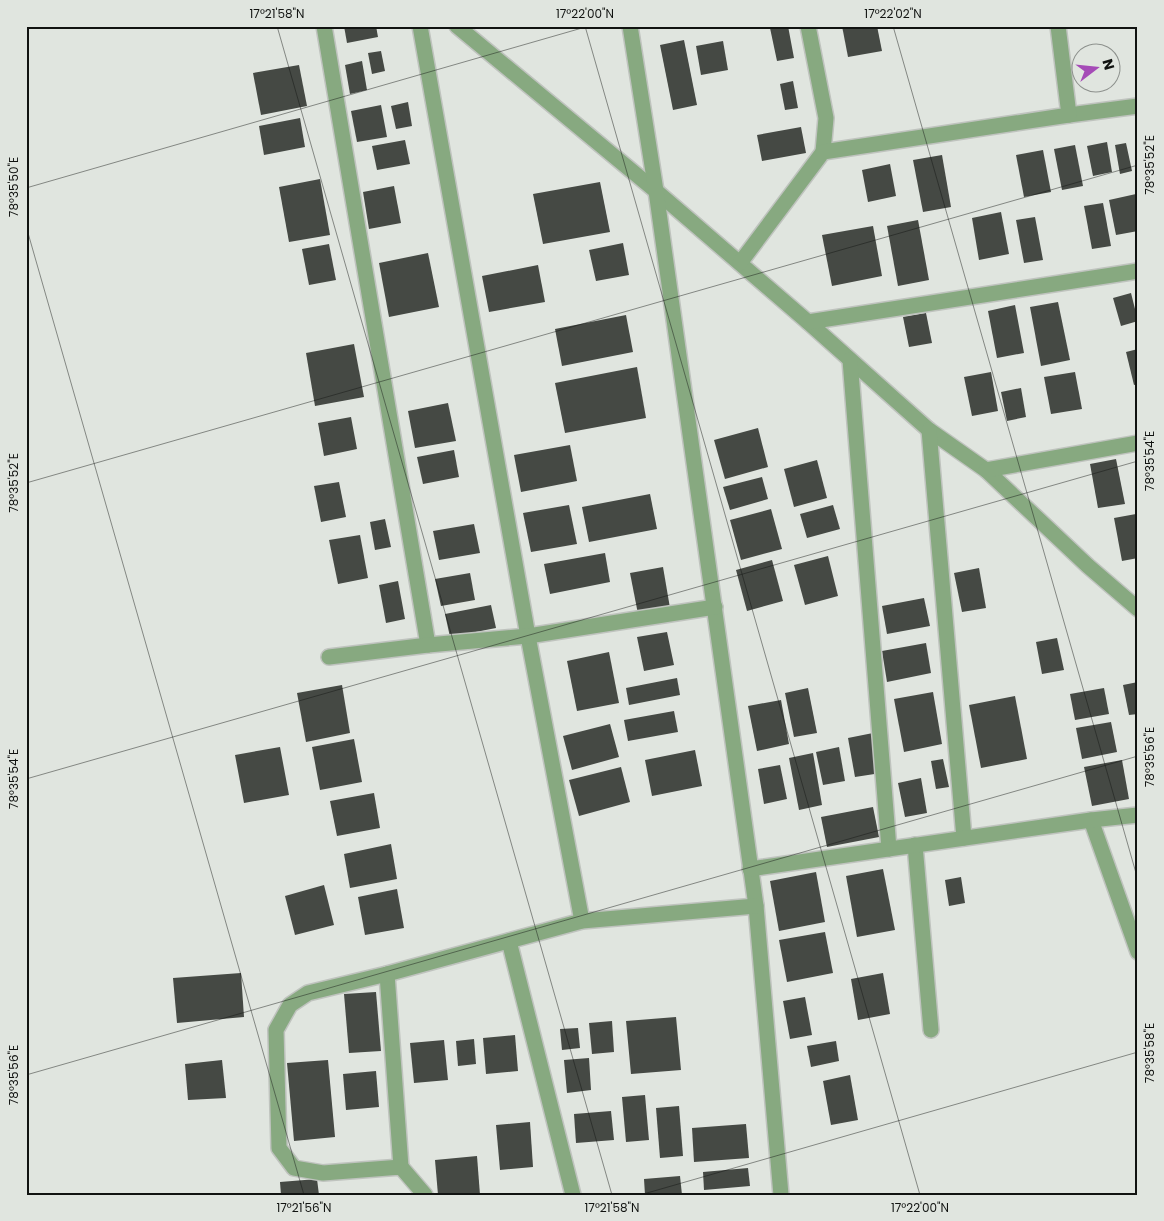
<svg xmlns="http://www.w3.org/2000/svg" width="1164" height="1221" font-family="Poppins,sans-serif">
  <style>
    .building { fill: #454944 }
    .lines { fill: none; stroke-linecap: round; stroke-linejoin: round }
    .street-casing { stroke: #bfc3be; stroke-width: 18 }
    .street { stroke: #87a980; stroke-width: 15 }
    .ticks { fill: none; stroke: #111311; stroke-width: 1; stroke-opacity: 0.45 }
    .neatline { fill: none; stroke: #111311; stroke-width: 2 }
    .ticks-label { font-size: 12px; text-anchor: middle; fill: #111311 }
  </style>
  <rect width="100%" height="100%" fill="#e0e5df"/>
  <g class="building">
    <polygon points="344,26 376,26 378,37 347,43"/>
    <polygon points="779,26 788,26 794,58 777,61 770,28"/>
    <polygon points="842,26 877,26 882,51 848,57"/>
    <polygon points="684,40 697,105 673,110 660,45"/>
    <polygon points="723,41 728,70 701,75 696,46"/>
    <polygon points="381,51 385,71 372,74 368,53"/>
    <polygon points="362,61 367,90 350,94 345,65"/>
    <polygon points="299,65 307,106 261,115 253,73"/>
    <polygon points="793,81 798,108 785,110 780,84"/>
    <polygon points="408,102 412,126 396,129 391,106"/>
    <polygon points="381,105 387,137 357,142 351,111"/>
    <polygon points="300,118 305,147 264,155 259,126"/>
    <polygon points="801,127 806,153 762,161 757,135"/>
    <polygon points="405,140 410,164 377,170 372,146"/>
    <polygon points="1107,142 1112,172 1093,176 1087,146"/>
    <polygon points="1126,143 1132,171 1120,174 1115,145"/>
    <polygon points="1075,145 1083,186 1062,190 1054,149"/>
    <polygon points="1043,150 1051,192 1024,197 1016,155"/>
    <polygon points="942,155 951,207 923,212 913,160"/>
    <polygon points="890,164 896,196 868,202 862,170"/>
    <polygon points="320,179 330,235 289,242 279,187"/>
    <polygon points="600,182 610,232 543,244 533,194"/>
    <polygon points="394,186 401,223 369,229 363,192"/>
    <polygon points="1136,194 1138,231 1116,235 1109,200"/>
    <polygon points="1103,203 1111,246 1092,249 1084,206"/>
    <polygon points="1001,212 1009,254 979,260 972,218"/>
    <polygon points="1035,217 1043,260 1024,263 1016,220"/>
    <polygon points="918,220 929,280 898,286 887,226"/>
    <polygon points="873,226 882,276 832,286 822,235"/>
    <polygon points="623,243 629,275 596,281 589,250"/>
    <polygon points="329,244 336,280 309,285 302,249"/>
    <polygon points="428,253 439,307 389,317 379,263"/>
    <polygon points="538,265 545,302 489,312 482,276"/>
    <polygon points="1131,293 1138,321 1121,326 1113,298"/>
    <polygon points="1058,302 1070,360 1041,366 1030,307"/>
    <polygon points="1015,305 1024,353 997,358 988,311"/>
    <polygon points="926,313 932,343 909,347 903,317"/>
    <polygon points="626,315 633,352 562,366 555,329"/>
    <polygon points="354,344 364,397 315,406 306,353"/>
    <polygon points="1138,349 1138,384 1134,385 1126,352"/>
    <polygon points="637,367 646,418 565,433 555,383"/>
    <polygon points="991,372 998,411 972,416 964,377"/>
    <polygon points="1075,372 1082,409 1051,414 1044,377"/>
    <polygon points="1021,388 1026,417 1007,421 1001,392"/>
    <polygon points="448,403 456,441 415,448 408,411"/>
    <polygon points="351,417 357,449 324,456 318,423"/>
    <polygon points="758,428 768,467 725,479 714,440"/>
    <polygon points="570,445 577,481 521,492 514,455"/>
    <polygon points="454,450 459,477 423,484 417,457"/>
    <polygon points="1116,459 1125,504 1098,508 1090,464"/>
    <polygon points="817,460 827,498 794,507 784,469"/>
    <polygon points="762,477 768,499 730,510 723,487"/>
    <polygon points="339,482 346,517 321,522 314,486"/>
    <polygon points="650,494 657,529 589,542 582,507"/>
    <polygon points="569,505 577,544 531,552 523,513"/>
    <polygon points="833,505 840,529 807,538 800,514"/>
    <polygon points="771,509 782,549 741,560 730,520"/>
    <polygon points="1136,514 1138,524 1138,558 1122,561 1114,518"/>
    <polygon points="385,519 391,547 375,550 370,522"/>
    <polygon points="474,524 480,553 439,560 433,531"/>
    <polygon points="360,535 368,578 338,584 329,540"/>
    <polygon points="605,553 610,582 550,594 544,564"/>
    <polygon points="828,556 838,596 805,605 794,565"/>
    <polygon points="772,560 783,601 747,611 736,570"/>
    <polygon points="663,567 670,608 638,614 630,573"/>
    <polygon points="979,568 986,608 962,612 954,573"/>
    <polygon points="470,573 475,600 441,606 435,579"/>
    <polygon points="398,581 405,619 386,623 379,585"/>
    <polygon points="924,598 930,626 887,634 882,606"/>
    <polygon points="491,605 496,628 450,637 445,614"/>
    <polygon points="667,632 674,665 644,671 637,637"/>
    <polygon points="1057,638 1064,670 1042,674 1036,642"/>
    <polygon points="926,643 931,673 887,682 882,651"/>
    <polygon points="609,652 619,703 577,711 567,661"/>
    <polygon points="677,678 680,695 629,705 626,688"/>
    <polygon points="1138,682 1138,714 1129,715 1123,685"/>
    <polygon points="342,685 350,733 306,742 297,693"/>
    <polygon points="808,688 817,733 794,737 785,693"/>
    <polygon points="1104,688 1109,714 1075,720 1070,694"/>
    <polygon points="933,692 942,744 904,752 894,699"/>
    <polygon points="1015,696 1027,759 981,768 969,705"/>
    <polygon points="781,700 789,744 757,751 748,706"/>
    <polygon points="674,711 678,732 628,741 624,720"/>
    <polygon points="1111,722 1117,752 1082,759 1076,728"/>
    <polygon points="610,724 619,757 572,770 563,736"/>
    <polygon points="873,733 881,773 855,777 848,738"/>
    <polygon points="354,739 362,782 320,790 312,747"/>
    <polygon points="280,747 289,795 244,803 235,755"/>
    <polygon points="839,747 845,781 823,785 816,752"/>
    <polygon points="695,750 702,786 652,796 645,760"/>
    <polygon points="813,753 822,805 799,810 789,758"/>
    <polygon points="943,759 949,787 936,789 931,761"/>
    <polygon points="1122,760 1129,799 1092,806 1084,767"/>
    <polygon points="780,765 787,799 764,804 758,769"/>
    <polygon points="621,767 630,802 579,816 569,780"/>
    <polygon points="921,778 927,813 905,817 898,783"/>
    <polygon points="374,793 380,828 337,836 330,801"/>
    <polygon points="873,807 879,837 827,847 821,817"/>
    <polygon points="391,844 397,879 350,888 344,854"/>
    <polygon points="883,869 895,930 857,937 846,876"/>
    <polygon points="816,872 825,922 779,931 770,881"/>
    <polygon points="961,877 965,903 949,906 945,880"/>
    <polygon points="324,885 334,925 295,935 285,896"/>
    <polygon points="397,889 404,928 365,935 358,897"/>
    <polygon points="825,932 833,973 787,982 779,940"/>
    <polygon points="241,973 244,1017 177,1023 173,978"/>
    <polygon points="883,973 890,1014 858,1020 851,979"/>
    <polygon points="376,992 381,1051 349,1053 344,994"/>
    <polygon points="805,997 812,1035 790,1039 783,1001"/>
    <polygon points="676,1017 681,1070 631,1074 626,1021"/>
    <polygon points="612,1021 614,1052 592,1054 589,1023"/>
    <polygon points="578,1028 580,1048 562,1050 560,1029"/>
    <polygon points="515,1035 518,1071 486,1074 483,1038"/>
    <polygon points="474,1039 476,1064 458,1066 456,1041"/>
    <polygon points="444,1040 448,1080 414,1083 410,1043"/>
    <polygon points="836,1041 839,1061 811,1067 807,1046"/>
    <polygon points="589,1058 591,1090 567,1093 564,1060"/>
    <polygon points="222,1060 226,1098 188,1100 185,1064"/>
    <polygon points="328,1060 335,1137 294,1141 287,1063"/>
    <polygon points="376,1071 379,1107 346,1110 343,1074"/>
    <polygon points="850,1075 858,1120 831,1125 823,1081"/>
    <polygon points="645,1095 649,1140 626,1142 622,1097"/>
    <polygon points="679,1106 683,1156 660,1158 656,1108"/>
    <polygon points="611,1111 614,1140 576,1143 574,1114"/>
    <polygon points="530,1122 533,1167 500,1170 496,1125"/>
    <polygon points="746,1124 749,1158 694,1162 692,1128"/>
    <polygon points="477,1156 480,1195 438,1195 435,1160"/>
    <polygon points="748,1168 750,1186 704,1190 703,1172"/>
    <polygon points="680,1176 682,1195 645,1195 644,1179"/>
    <polygon points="317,1179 319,1195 281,1195 280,1182"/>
  </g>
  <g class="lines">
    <g class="street-casing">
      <g id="street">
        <polyline points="324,26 428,645"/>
        <polyline points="420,26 528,636 582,921"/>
        <polyline points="457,26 656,191 808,322 929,430 986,470 1088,566 1138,609"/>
        <polyline points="630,26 656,191 756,906 781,1195"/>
        <polyline points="808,26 826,118 823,152"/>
        <polyline points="1069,115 1138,106"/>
        <polyline points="740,263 823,152 1069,115 1058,26"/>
        <polyline points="808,322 1138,271"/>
        <polyline points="850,360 889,849"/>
        <polyline points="929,430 964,838"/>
        <polyline points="986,470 1138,443"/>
        <polyline points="329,657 428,645 528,636 715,607"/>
        <polyline points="1091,820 1138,952"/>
        <polyline points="915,845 931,1030"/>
        <polyline points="750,869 1091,820 1138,815"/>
        <polyline points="509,941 573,1195"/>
        <polyline points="387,974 401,1167"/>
        <polyline points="425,1195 401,1167 323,1173 294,1168 279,1148 276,1030 290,1005 308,993 387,974 582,921 756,906"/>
      </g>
    </g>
    <use href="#street" class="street"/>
  </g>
  <path class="ticks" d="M277,26L612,1195M585,26L920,1195M893,26L1138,880M26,188L589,26M26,226L304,1195M26,483L1138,165M26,779L1138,461M26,1075L1138,756M640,1195L1138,1052"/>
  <rect width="1164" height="1221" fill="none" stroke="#e0e5df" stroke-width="55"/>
  <g transform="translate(1096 68) rotate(74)"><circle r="24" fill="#e0e5df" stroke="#8d918d"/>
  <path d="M0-4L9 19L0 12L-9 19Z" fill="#a54bb7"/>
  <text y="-8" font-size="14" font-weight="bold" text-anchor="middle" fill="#111311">N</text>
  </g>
  <rect x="28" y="28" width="1108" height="1166" class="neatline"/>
  <g class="ticks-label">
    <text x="277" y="18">17°21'58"N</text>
    <text x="585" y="18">17°22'00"N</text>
    <text x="893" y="18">17°22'02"N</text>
    <text transform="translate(1150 165) rotate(-90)" y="4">78°35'52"E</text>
    <text transform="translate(14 187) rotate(-90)" y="4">78°35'50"E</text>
    <text transform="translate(1150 461) rotate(-90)" y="4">78°35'54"E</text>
    <text transform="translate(14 483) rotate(-90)" y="4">78°35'52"E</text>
    <text transform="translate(1150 757) rotate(-90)" y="4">78°35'56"E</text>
    <text transform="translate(14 779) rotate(-90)" y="4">78°35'54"E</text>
    <text transform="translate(1150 1053) rotate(-90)" y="4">78°35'58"E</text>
    <text transform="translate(14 1075) rotate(-90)" y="4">78°35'56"E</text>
    <text x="304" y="1212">17°21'56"N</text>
    <text x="612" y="1212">17°21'58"N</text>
    <text x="920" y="1212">17°22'00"N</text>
  </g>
</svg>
